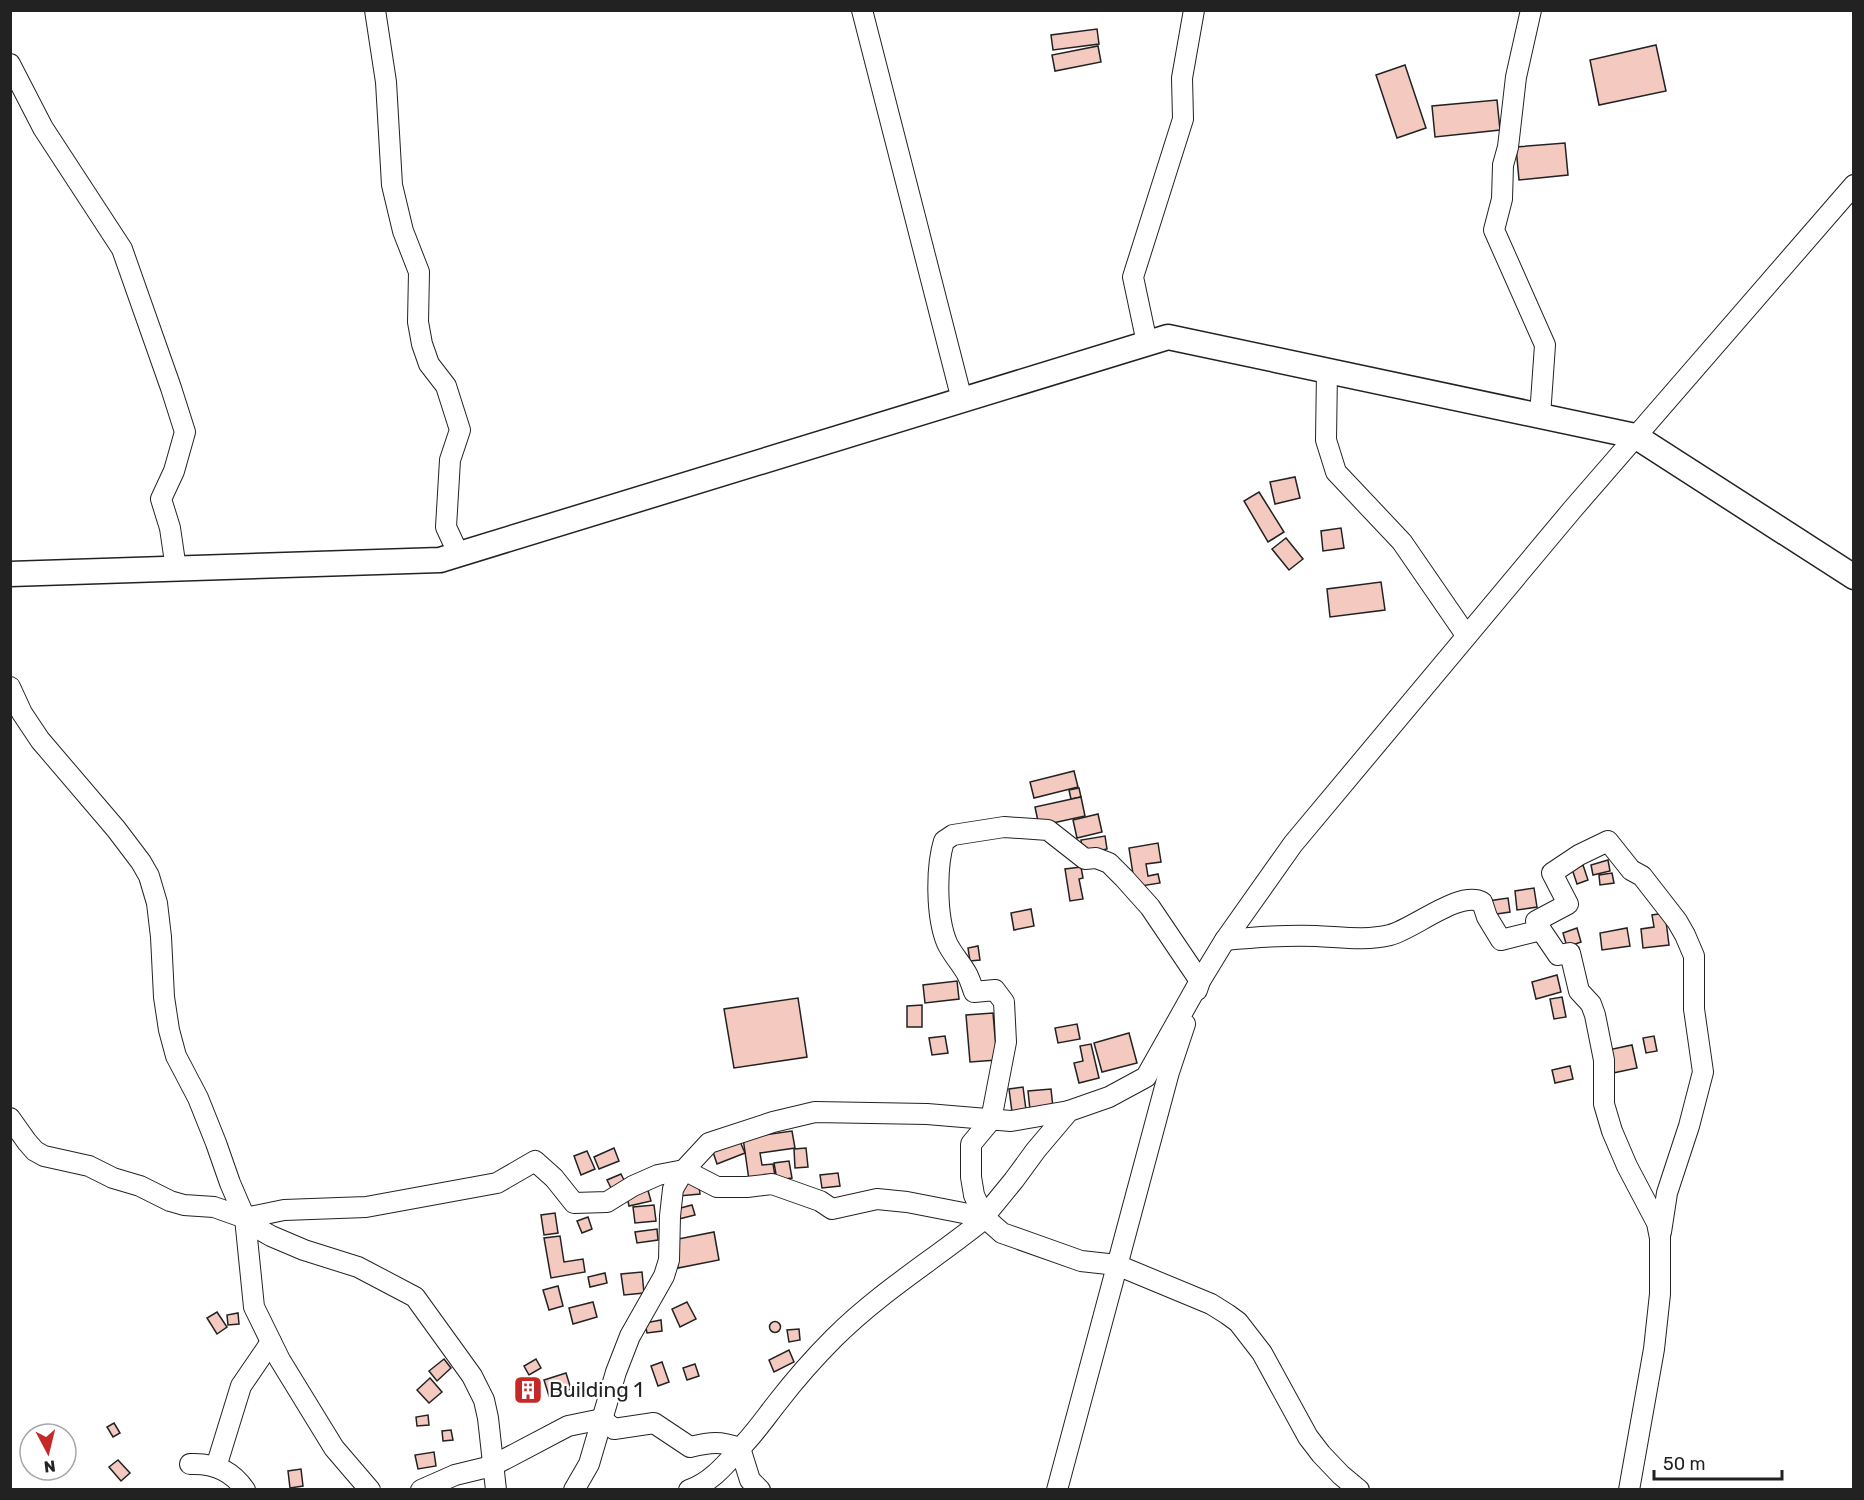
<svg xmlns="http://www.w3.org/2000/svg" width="1864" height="1500" font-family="Rubik,sans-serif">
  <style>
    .building { fill: #f3c9c0; stroke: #222; stroke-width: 1.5 }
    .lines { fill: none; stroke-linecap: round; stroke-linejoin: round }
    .minor-casing { stroke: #222; stroke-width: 22 }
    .major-casing { stroke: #222; stroke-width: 27 }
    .minor { stroke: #fff; stroke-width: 20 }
    .major { stroke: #fff; stroke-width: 24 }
    .labels { text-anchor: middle; stroke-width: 4.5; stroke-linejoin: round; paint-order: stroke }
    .poi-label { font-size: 21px; fill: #222; stroke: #fff; text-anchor: start }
  </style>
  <rect width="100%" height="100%" fill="#fff"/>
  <g class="building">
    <polygon points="1097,29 1099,44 1053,50 1051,35"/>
    <polygon points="1656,45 1666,91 1599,105 1590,60"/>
    <polygon points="1098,46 1101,62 1055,71 1052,55"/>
    <polygon points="1405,65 1426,128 1397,138 1376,75"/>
    <polygon points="1497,100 1500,130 1435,137 1432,106"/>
    <polygon points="1565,143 1568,175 1519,180 1516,147"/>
    <polygon points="1295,477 1300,498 1275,504 1270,482"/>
    <polygon points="1259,492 1284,532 1268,542 1244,501"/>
    <polygon points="1341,528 1344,548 1323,551 1321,531"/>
    <polygon points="1286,538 1303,559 1289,570 1272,549"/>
    <polygon points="1381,582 1385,610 1330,617 1327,589"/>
    <polygon points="1074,771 1078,787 1034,798 1030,782"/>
    <polygon points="1079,788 1081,797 1071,799 1069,790"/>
    <polygon points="1081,797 1085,816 1039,826 1035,807"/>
    <polygon points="1098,814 1102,832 1077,838 1073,820"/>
    <polygon points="1105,836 1107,849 1083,854 1081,840"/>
    <polygon points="1158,843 1161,862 1146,864 1148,876 1158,874 1160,883 1135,887 1129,848"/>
    <polygon points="1608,860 1610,871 1593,875 1591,865"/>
    <polygon points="1583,865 1588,880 1577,884 1572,869"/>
    <polygon points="1081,867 1083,878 1079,879 1083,899 1070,901 1065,869"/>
    <polygon points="1612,873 1614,883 1600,885 1599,875"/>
    <polygon points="1534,888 1537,907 1517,910 1515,891"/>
    <polygon points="1508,898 1510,912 1490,915 1488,901"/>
    <polygon points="1031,909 1034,926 1014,930 1011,913"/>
    <polygon points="1665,913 1669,945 1643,948 1641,929 1654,927 1652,915"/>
    <polygon points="1577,928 1581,942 1567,947 1563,933"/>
    <polygon points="1627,928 1630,946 1602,950 1600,933"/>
    <polygon points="978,946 980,960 970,961 968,948"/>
    <polygon points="1557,975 1561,992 1536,999 1532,982"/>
    <polygon points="957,981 959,999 925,1003 923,985"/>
    <polygon points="1562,997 1566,1017 1554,1019 1550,999"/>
    <polygon points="798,998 807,1057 734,1068 724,1009"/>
    <polygon points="922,1005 922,1027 907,1027 907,1006"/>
    <polygon points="993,1013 997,1060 970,1062 966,1015"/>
    <polygon points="1077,1024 1080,1039 1058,1043 1055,1028"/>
    <polygon points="1129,1033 1137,1063 1102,1072 1094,1043"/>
    <polygon points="945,1036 948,1053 932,1055 929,1038"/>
    <polygon points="1654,1036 1657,1051 1646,1053 1643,1038"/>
    <polygon points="1091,1044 1099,1078 1079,1083 1074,1063 1083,1061 1080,1046"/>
    <polygon points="1632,1045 1637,1068 1613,1073 1608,1050"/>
    <polygon points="1570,1066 1573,1079 1555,1083 1552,1070"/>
    <polygon points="1023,1087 1026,1110 1012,1112 1009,1089"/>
    <polygon points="1051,1089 1053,1108 1030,1110 1028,1091"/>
    <polygon points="792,1131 795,1148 760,1153 762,1165 773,1164 775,1176 749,1180 743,1138"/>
    <polygon points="739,1139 745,1153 717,1164 712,1149"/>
    <polygon points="614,1148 619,1161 599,1169 594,1157"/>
    <polygon points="806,1148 808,1167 795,1168 794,1149"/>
    <polygon points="587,1151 595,1169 581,1175 574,1156"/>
    <polygon points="789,1161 792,1178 777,1180 774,1163"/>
    <polygon points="838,1173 840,1186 822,1188 820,1175"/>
    <polygon points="621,1174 628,1188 614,1194 607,1180"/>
    <polygon points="698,1178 700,1194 679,1196 678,1181"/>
    <polygon points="647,1187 651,1201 629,1206 626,1192"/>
    <polygon points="654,1205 656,1221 635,1223 633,1207"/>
    <polygon points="692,1205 695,1215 675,1220 673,1210"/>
    <polygon points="555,1213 558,1233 544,1235 541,1215"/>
    <polygon points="588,1217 592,1229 582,1233 577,1221"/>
    <polygon points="657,1229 658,1240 637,1243 635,1232"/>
    <polygon points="714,1232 719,1260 678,1268 673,1240"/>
    <polygon points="560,1236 564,1262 583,1259 585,1272 551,1278 544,1238"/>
    <polygon points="642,1272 644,1293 624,1295 621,1274"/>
    <polygon points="605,1273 607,1283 590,1287 588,1277"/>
    <polygon points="558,1286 563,1306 549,1310 543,1290"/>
    <polygon points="593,1302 597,1317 573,1324 569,1308"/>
    <polygon points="687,1302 696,1319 680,1327 672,1309"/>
    <polygon points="217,1312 227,1327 217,1334 207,1318"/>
    <polygon points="238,1313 239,1324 228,1325 227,1315"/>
    <polygon points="661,1320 662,1331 647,1333 645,1323"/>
    <circle cx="775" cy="1327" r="5.5"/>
    <polygon points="799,1329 800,1340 789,1342 787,1330"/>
    <polygon points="789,1350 794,1362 774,1372 769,1360"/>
    <polygon points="444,1359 451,1368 437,1381 429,1371"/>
    <polygon points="536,1359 541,1368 529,1375 524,1366"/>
    <polygon points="662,1362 669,1382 658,1386 651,1366"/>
    <polygon points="695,1364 699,1376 687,1380 683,1368"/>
    <polygon points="566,1373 571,1389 549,1396 544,1380"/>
    <polygon points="526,1377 540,1392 529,1402 515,1388"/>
    <polygon points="430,1378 442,1392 429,1403 417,1390"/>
    <polygon points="428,1415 429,1425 417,1426 416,1417"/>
    <polygon points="114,1423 120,1433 113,1437 107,1427"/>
    <polygon points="451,1430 453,1440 443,1441 442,1431"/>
    <polygon points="434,1452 436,1466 418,1469 415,1455"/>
    <polygon points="118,1460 130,1473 121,1481 109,1467"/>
    <polygon points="301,1469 303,1486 290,1488 288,1471"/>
  </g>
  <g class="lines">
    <g class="minor-casing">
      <g id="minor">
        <polyline points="375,10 386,82 392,185 403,231 419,272 418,322 422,344 429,364 446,386 460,430 450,460 446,527 459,555"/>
        <polyline points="862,10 962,400"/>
        <polyline points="1531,10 1516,77 1508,147 1503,165 1502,199 1494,230 1545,345 1540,416"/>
        <polyline points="10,64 43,128 122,249 171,388 185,432 174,471 161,499 170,528 176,569"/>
        <polyline points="1147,343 1133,277 1183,119 1182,78 1194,10"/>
        <polyline points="1327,371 1326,440 1336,472 1402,542 1466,635"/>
        <polyline points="10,687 22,713 40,740 116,829 141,862 149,876 157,903 161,937 164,997 169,1030 176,1056 198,1098 216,1143 230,1183 245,1218 257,1228 271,1236 304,1250 358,1267 415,1297 472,1376 484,1400 488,1418 496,1490"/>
        <polyline points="1541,930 1536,921 1568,904 1552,873 1579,855 1608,841 1631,870 1642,876 1677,921 1685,935 1694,956 1694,1009 1703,1072 1689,1126 1667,1193 1661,1232"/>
        <path d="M1225,940C1255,937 1285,935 1316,936C1341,937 1366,941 1390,935C1414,929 1459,890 1482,902L1487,917L1501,940L1541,930L1558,955L1570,953L1579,991L1591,1004L1595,1015L1604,1060V1104L1612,1131L1627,1166L1657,1223L1660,1238V1294L1654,1349L1629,1490"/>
        <polyline points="1197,990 1200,981 1225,940 1293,844 1572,510 1854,185"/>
        <polyline points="10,1118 27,1142 35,1151 44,1156 89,1166 113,1178 140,1186 170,1201 184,1205 214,1207 245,1218 284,1210 366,1207 497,1183 535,1161 554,1178 574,1203 607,1202 633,1186 658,1175 684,1170 717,1187 747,1187 772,1184 820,1201 832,1209 877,1199 907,1202 984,1217"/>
        <polyline points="245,1218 254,1307 280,1360 334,1448 370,1490"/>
        <path d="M190,1464C212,1463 232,1470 245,1490"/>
        <polyline points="216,1467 241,1386 271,1342"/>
        <path d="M421,1490L455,1475L492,1466L568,1426L602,1419L614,1429L654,1423L690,1447C711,1442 720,1441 740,1448L750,1480L760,1490"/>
        <polyline points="574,1490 589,1464 616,1372 630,1336 664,1276 669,1260 670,1216 673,1189 684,1170 709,1143 773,1122 815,1112 927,1114 1011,1121 1069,1111"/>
        <path d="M689,1490C713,1482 729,1460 745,1443C757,1430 766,1417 777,1403C794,1381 814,1358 834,1338C878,1294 930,1262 978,1224L1014,1180L1036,1150L1069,1111L1109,1097L1146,1077L1200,981L1150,907L1124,878L1109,863L1096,858L1085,859L1048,830L1004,827L953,835L944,841C936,867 936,917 947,943C952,954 961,963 967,974C970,980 972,986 974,992L995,990L1004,1002L1006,1042L991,1120L971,1144V1177L974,1195L984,1217L1002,1233L1081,1261L1117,1265L1211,1304L1227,1314L1238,1322L1262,1353L1308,1437L1321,1454L1341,1475L1359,1490"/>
        <polyline points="1057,1490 1169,1072 1185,1024"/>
      </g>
    </g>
    <g class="major-casing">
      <polyline id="major" points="10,574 440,560 1168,337 1635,436 1854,577"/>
    </g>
    <use href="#minor" class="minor"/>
    <use href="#major" class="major"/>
  </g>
  <defs>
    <g id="building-square" transform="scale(1.5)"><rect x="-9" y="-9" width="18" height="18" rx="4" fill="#c62828" stroke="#fff"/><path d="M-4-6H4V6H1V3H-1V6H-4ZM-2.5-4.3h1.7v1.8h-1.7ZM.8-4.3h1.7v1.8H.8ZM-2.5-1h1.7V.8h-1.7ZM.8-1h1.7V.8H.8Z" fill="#fff"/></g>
  </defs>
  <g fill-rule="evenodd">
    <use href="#building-square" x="528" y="1390"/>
  </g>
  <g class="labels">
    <g class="poi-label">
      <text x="549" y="1397">Building 1</text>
    </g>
  </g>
  <rect width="1864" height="1500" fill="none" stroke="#222222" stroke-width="24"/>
  <g transform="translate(48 1452) rotate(173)"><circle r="28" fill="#ffffff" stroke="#a7a7a7" stroke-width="1.5"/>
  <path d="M0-4.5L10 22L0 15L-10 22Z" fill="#c62828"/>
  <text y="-9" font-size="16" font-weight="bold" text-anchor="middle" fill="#222222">N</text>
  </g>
  <path d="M1654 1470v9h128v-9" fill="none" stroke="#222222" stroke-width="3"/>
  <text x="1663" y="1470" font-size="18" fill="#222222" stroke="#ffffff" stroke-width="4.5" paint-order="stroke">50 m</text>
</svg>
